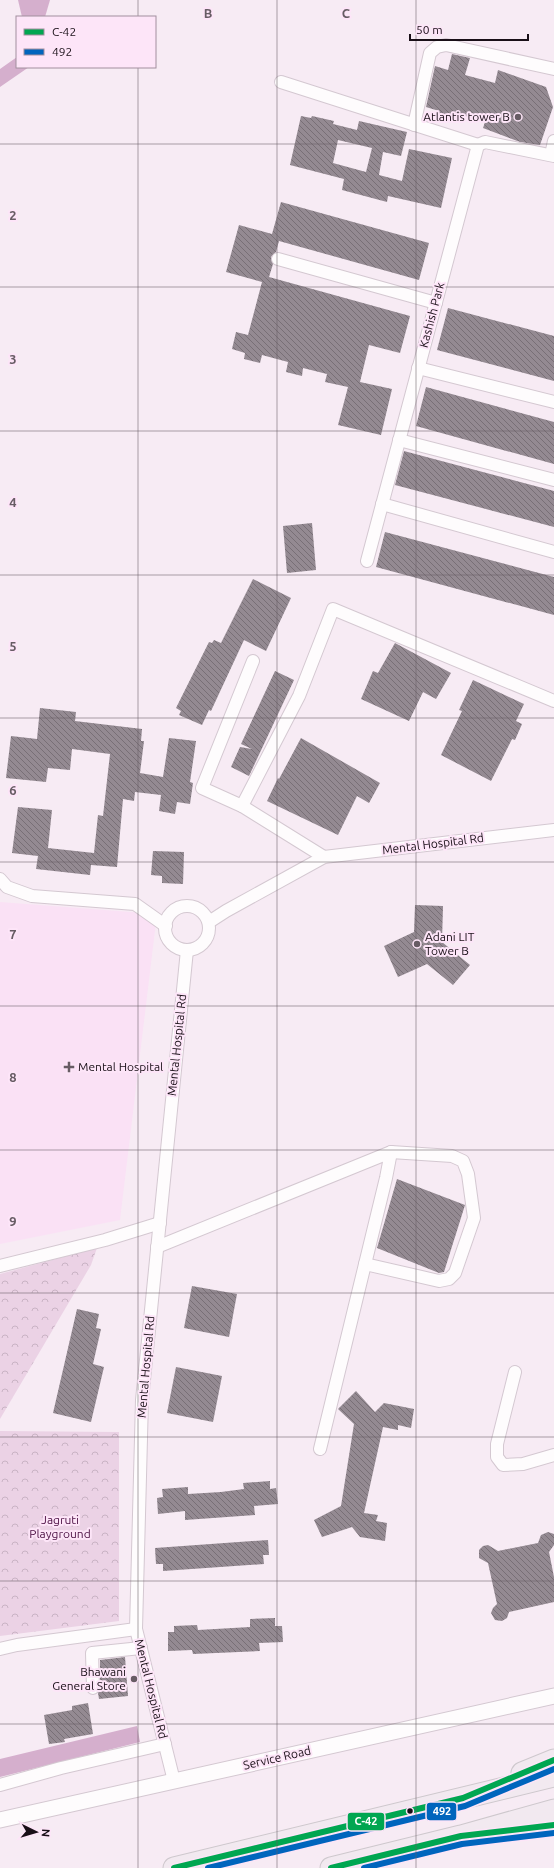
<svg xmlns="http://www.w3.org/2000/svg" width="554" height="1868" font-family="Ubuntu,sans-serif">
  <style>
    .built { fill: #fae1f5 }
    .forest { fill: url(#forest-crowns) }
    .water { fill: #d5afcd }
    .building { fill: url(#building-back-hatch); fill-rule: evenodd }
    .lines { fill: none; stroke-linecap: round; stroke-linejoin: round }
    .minor-casing { stroke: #d4c8d1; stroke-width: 14 }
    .tertiary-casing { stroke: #d4c8d1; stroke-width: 17 }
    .trunk-casing { stroke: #cec8cd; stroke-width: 23 }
    .minor { stroke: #fefcfd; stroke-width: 12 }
    .tertiary { stroke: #fefcfd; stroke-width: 15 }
    .trunk { stroke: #f2e9f0; stroke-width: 21 }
    .bus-1-casing { stroke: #fde5f8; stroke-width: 9 }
    .bus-2-casing { stroke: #fde5f8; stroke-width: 9 }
    .bus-1 { stroke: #00a651; stroke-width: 6 }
    .bus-2 { stroke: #0065bd; stroke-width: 6 }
    .grid { fill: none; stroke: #675c64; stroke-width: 1; stroke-opacity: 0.55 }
    .poi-dot { fill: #675c64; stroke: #fde5f8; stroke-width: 1.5 }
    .bus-dot { fill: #190f17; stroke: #fde5f8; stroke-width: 1.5 }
    .labels { text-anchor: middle; stroke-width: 4; stroke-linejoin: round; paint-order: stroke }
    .poi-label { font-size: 12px; fill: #190f17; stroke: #fde5f8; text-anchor: end }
    .street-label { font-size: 12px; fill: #190f17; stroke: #fde5f8 }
    .park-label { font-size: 12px; fill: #4b0f43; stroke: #fde5f8 }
    .grid-label { font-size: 13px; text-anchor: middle; font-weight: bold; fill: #675c64; stroke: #fde5f8; stroke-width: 4; stroke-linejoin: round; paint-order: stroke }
    .line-badge { stroke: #fde5f8; stroke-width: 1.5 }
    .badge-label { font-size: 11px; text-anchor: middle; font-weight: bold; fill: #fff }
  </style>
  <defs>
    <pattern id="forest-crowns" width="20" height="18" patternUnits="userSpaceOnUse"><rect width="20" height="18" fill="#ebd2e5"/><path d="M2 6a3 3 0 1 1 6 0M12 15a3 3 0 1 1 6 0" fill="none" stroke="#c9b3c4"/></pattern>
    <pattern id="building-back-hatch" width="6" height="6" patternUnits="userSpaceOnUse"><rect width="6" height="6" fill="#948a92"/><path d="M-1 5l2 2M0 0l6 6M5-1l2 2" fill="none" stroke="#786f76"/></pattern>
  </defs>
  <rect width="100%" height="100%" fill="#f7ebf4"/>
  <polygon class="built" points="0,902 157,914 120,1220 0,1244"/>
  <g class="forest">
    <polygon points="97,1248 91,1265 0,1419 0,1274"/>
    <polygon points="0,1431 119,1432 119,1621 0,1636"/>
  </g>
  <g class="water">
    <polygon points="18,0 50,0 45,17 22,17"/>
    <polygon points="17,57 17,67 29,67 0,87 0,69"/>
    <polygon points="137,1726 140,1742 0,1777 0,1759"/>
  </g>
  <g class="building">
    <polygon points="452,54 470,58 465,75 495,83 498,70 546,87 553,107 540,145 520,142 483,128 485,122 459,114 457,122 437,116 439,111 426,107 435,66 448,70"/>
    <path d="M301,116L311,118L312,116L334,121L333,124L357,130L359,121L407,132L401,156L383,152L379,175L402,181L409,149L452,158L441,208L388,196L387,202L342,190L344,179L290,165ZM338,140L372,148L366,172L333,163Z"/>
    <polygon points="281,202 429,243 419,280 279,241 276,252 271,257 273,264 269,277 410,316 400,353 369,345 360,382 392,389 381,435 338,425 348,387 325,382 327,374 303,368 302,376 286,372 288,362 262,355 260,363 244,359 245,353 232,349 236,332 248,335 262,282 226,272 239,225 272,234"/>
    <polygon points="448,308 554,336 554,381 437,350"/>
    <polygon points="426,387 554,422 554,464 416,426"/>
    <polygon points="404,451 554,491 554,527 395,485"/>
    <polygon points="312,523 316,570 287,573 283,526"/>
    <polygon points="385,532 554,577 554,615 376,567"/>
    <polygon points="253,579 291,598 266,651 244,640 211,711 209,710 202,725 179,715 181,711 176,708 209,642 212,643 214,640 221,643"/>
    <polygon points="395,643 451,673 436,699 423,692 409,721 361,699 373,671 378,673"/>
    <polygon points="275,671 294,680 249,776 231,767 240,747 252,749 241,744"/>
    <polygon points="473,680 524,704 516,721 522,724 515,740 512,739 491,781 441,755 462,711 459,710"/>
    <polygon points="40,708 76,712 75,721 142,729 141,741 144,741 140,773 163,777 169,738 196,741 190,782 193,783 190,804 177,802 175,814 159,811 161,795 135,792 134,801 123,799 117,867 91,865 90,875 36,869 38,856 12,853 18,807 52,810 48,848 94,853 98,815 103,816 110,754 72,749 70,770 48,768 46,782 6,778 11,736 37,739"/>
    <polygon points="301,738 380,783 369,803 357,796 338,835 267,801 278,778 279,779"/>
    <polygon points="153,851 184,852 183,884 162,883 162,876 151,875"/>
    <polygon points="415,905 443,906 442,942 470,965 453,985 427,964 398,977 384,946 414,932"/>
    <polygon points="397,1179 465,1205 444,1272 439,1273 377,1248"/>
    <polygon points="192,1286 237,1294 229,1337 184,1328"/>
    <polygon points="77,1309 99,1314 96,1328 101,1329 93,1364 104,1367 91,1422 53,1413"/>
    <polygon points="176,1367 222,1376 213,1422 167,1413"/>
    <polygon points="356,1391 375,1412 384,1403 414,1409 411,1428 398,1425 398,1430 383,1427 364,1513 378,1515 376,1521 387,1523 385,1541 360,1537 352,1527 322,1537 314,1520 341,1506 354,1424 338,1409"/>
    <polygon points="270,1481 270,1489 276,1488 278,1504 254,1506 255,1515 185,1520 185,1511 158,1514 157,1498 163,1497 162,1489 188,1487 188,1494 221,1492 244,1489 243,1483"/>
    <polygon points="548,1532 554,1534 554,1545 549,1552 554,1577 554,1602 509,1612 507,1618 502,1621 495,1620 491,1613 493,1608 497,1604 488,1563 479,1558 479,1550 483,1546 488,1545 498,1551 538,1543 541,1535"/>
    <polygon points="268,1540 269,1555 263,1555 264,1564 163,1571 163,1564 156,1564 155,1548"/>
    <polygon points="275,1618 275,1626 282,1626 283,1642 259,1643 260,1651 193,1654 192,1650 168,1651 168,1632 174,1632 174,1626 197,1625 198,1630 250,1627 250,1619"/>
    <polygon points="125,1657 128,1696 99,1699 98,1693 100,1688 100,1660"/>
    <polygon points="88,1703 93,1734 64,1739 65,1742 49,1744 44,1715 72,1710 72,1706"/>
  </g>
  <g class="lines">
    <g class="minor-casing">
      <g id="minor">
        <polyline points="281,82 478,145"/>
        <polyline points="414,125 430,53 437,47 446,45 554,69"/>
        <polyline points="551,155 554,141"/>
        <polyline points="278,259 436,303"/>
        <polyline points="418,368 554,402"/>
        <polyline points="399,440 554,480"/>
        <polyline points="382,504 554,552"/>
        <polyline points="367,561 478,145 485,142 554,156"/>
        <polyline points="242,806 202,788 253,661"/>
        <polyline points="324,857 242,806 299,696 333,609 554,701"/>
        <polyline points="0,879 7,887 32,896 135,904 166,926"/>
        <circle cx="187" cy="928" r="22"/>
        <polyline points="209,922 226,911 324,857 554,830"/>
        <polyline points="157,1247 391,1152 386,1178 320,1449"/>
        <polyline points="365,1264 439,1281 449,1279 455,1273 474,1218 468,1174 463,1161 452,1156 391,1152"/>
        <polyline points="0,1266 105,1240 160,1223"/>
        <polyline points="515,1372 497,1444 497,1457 503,1465 523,1464 554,1455"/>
        <polyline points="0,1649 17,1645 136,1629"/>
        <polyline points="93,1688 92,1653 141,1648"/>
        <polyline points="174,1781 136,1629 142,1400 187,950"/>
        <polyline points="0,1785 61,1768 165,1744"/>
      </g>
    </g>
    <g class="tertiary-casing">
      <polyline id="tertiary" points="0,1820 554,1696"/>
    </g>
    <g class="trunk-casing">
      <g id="trunk">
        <polyline points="522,1773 554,1760"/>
        <polyline points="174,1868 554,1776"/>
        <polyline points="331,1868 461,1836 554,1810"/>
      </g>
    </g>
    <use href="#minor" class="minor"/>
    <use href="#tertiary" class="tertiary"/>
    <use href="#trunk" class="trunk"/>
    <g class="bus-1-casing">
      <g id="bus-1">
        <polyline points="174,1868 463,1798 554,1760"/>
        <polyline points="331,1868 461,1836 554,1825"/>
      </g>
    </g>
    <g class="bus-2-casing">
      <g id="bus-2">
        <polyline points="208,1868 465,1806 554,1769"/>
        <polyline points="364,1868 462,1844 554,1833"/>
      </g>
    </g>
    <use href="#bus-1" class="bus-1"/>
    <use href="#bus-2" class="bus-2"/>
  </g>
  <path class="grid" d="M138,0V17M277,0V1868M416,0V1868M138,67V1868M0,144H554M0,287H554M0,431H554M0,575H554M0,718H554M0,862H554M0,1006H554M0,1150H554M0,1293H554M0,1437H554M0,1581H554M0,1724H554"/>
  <g class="poi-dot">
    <circle cx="518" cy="117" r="4"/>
    <circle cx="417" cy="944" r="4"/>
    <path d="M67 1061h4v4h4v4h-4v4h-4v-4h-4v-4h4z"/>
    <circle cx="134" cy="1679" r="4"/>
  </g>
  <circle class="bus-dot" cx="410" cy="1811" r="3.5"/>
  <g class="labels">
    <g class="poi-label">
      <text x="510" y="121">Atlantis tower B</text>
      <text x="425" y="941" text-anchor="start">Adani LIT<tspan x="425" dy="14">Tower B</tspan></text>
      <text x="78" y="1071" text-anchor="start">Mental Hospital</text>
      <text x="126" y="1676">Bhawani<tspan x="126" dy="14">General Store</tspan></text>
    </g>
    <g class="street-label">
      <text transform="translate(432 315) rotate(-75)" y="4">Kashish Park</text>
      <text transform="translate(433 844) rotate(-7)" y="4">Mental Hospital Rd</text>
      <text transform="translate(177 1045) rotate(-84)" y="4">Mental Hospital Rd</text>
      <text transform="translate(146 1367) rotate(-85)" y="4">Mental Hospital Rd</text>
      <text transform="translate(151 1689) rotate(76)" y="4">Mental Hospital Rd</text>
      <text transform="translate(277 1758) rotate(-13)" y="4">Service Road</text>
    </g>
    <g class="park-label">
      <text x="60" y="1524">Jagruti<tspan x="60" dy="14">Playground</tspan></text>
    </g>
  </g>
  <g class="grid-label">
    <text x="208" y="18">B</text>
    <text x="346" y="18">C</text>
    <text x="13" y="220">2</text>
    <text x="13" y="364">3</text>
    <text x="13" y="507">4</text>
    <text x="13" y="651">5</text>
    <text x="13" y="795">6</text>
    <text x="13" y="939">7</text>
    <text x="13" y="1082">8</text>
    <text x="13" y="1226">9</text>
  </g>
  <g class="line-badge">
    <rect x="426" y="1802" width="31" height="19" rx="4" fill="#0065bd"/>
    <rect x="347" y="1812" width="38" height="19" rx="4" fill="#00a651"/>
  </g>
  <g class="badge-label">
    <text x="442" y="1815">492</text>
    <text x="366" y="1825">C-42</text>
  </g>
  <rect x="16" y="16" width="140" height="52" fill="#fde5f8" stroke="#a28f9e"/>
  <rect x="24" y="29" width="20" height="6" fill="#00a651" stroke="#a28f9e"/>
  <text x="52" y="36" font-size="12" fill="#190f17">C-42</text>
  <rect x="24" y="49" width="20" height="6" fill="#0065bd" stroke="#a28f9e"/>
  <text x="52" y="56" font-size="12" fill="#190f17">492</text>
  <g transform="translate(36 1832) rotate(95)" stroke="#fde5f8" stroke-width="3" paint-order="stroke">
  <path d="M0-3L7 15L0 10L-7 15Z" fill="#190f17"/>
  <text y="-6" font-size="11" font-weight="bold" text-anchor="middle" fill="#190f17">N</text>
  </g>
  <path d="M410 34v6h118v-6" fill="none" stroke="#190f17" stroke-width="2"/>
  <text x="416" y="34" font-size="12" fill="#190f17" stroke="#fde5f8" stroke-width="3" paint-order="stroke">50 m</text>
</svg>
